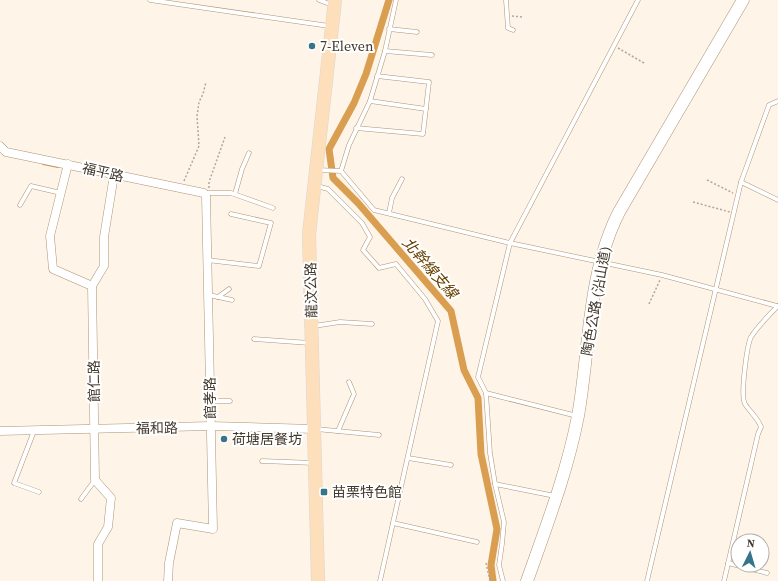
<svg xmlns="http://www.w3.org/2000/svg" width="778" height="581" font-family="'Source Serif 4','Noto Sans TC',serif">
  <style>
    .lines { fill: none; stroke-linecap: round; stroke-linejoin: round }
    .stream { stroke: #d99e50; stroke-width: 2 }
    .canal { stroke: #d99e50; stroke-width: 7 }
    .service-casing { stroke: #ac9478; stroke-width: 5 }
    .minor-casing { stroke: #ac9478; stroke-width: 9 }
    .secondary-casing { stroke: #ac9478; stroke-width: 13 }
    .primary-casing { stroke: #d9d7d5; stroke-width: 14 }
    .path { stroke: #b2a79b; stroke-width: 1.5; stroke-dasharray: 2 2; stroke-linecap: butt }
    .service { stroke: #fff; stroke-width: 4 }
    .minor { stroke: #fff; stroke-width: 8 }
    .secondary { stroke: #fff; stroke-width: 12 }
    .primary { stroke: #fddfbb; stroke-width: 13 }
    .poi-dot { fill: #357489; stroke: #fff; stroke-width: 1.5 }
    .labels { text-anchor: middle; stroke-width: 4; stroke-linejoin: round; paint-order: stroke }
    .poi-label { font-size: 14px; fill: #41372b; stroke: #fff; text-anchor: start }
    .street-label { font-size: 14px; fill: #41372b; stroke: #fff }
    .water-label { font-size: 15px; font-style: italic; fill: #664000; stroke: #fff }
  </style>
  <rect width="100%" height="100%" fill="#fff4e8"/>
  <g class="lines">
    <polyline class="stream" points="43,164 58,167"/>
    <polyline class="canal" points="389,0 366,74 354,103 329,149 333,178 358,203 451,311 464,370 478,398 481,454 497,529 491,565 493,581"/>
    <g class="service-casing">
      <g id="service">
        <polyline points="150,0 329,26"/>
        <polyline points="319,0 332,5"/>
        <polyline points="506,0 508,28 513,30"/>
        <polyline points="389,29 417,32"/>
        <polyline points="385,51 432,55"/>
        <polyline points="370,101 426,109"/>
        <polyline points="356,128 423,134 429,82 377,76"/>
        <polyline points="317,170 341,171 374,210 510,243 662,275 777,306"/>
        <polyline points="341,171 349,145 370,101 385,51 396,0"/>
        <polyline points="741,182 778,200"/>
        <polyline points="317,186 328,189 362,223 370,237 363,250 379,268 396,264 425,299 438,321 380,581"/>
        <polyline points="204,193 231,193 273,208"/>
        <polyline points="235,194 242,169 249,153"/>
        <polyline points="20,205 31,186 61,193"/>
        <polyline points="389,213 392,198 402,179"/>
        <polyline points="207,260 259,266 271,223 231,214"/>
        <polyline points="209,295 232,300"/>
        <polyline points="218,297 229,289"/>
        <polyline points="314,326 340,322 372,324"/>
        <polyline points="254,339 310,343"/>
        <polyline points="486,393 577,416"/>
        <polyline points="211,401 230,401"/>
        <polyline points="316,429 379,435"/>
        <polyline points="34,431 14,483 39,492"/>
        <polyline points="338,431 354,394 349,382"/>
        <polyline points="408,458 451,465"/>
        <polyline points="262,461 314,463"/>
        <polyline points="495,484 555,496"/>
        <polyline points="81,499 95,480"/>
        <polyline points="393,523 477,542"/>
        <polyline points="728,563 767,573"/>
        <polyline points="503,581 499,565 502,544 504,522 495,484 490,453 486,393 478,377 510,243 638,0"/>
        <polyline points="647,581 741,182 769,105 778,101"/>
        <path d="M724,581L758,434L761,427C758,418 750,412 745,404C740,396 747,345 751,337C756,329 771,313 778,306"/>
      </g>
    </g>
    <g class="minor-casing">
      <g id="minor">
        <polyline points="0,146 6,152 204,193 206,196 213,529 177,523 169,563 168,581"/>
        <polyline points="68,164 50,236 53,269 92,286"/>
        <polyline points="0,431 211,426 314,429"/>
        <polyline points="98,581 98,544 108,527 111,498 95,480 92,286 104,266 104,237 114,175"/>
      </g>
    </g>
    <g class="secondary-casing">
      <path id="secondary" d="M527,581C546,527 567,473 578,416C590,349 587,275 619,212L743,0"/>
    </g>
    <g class="primary-casing">
      <polyline id="primary" points="318,581 309,234 335,0"/>
    </g>
    <g class="path">
      <polyline points="512,16 522,17"/>
      <polyline points="618,48 644,63"/>
      <polyline points="707,180 733,193"/>
      <polyline points="184,181 199,146 197,116 199,102 203,94 206,82"/>
      <polyline points="209,188 209,182 225,137"/>
      <polyline points="693,202 730,212"/>
      <polyline points="649,304 660,280"/>
      <polyline points="486,563 490,581"/>
    </g>
    <use href="#service" class="service"/>
    <use href="#minor" class="minor"/>
    <use href="#secondary" class="secondary"/>
    <use href="#primary" class="primary"/>
  </g>
  <g class="poi-dot">
    <circle cx="312" cy="46" r="4"/>
    <circle cx="224" cy="439" r="4"/>
    <rect x="320" y="488" width="8" height="8" rx="2"/>
  </g>
  <g class="labels">
    <g class="poi-label">
      <text x="320" y="51">7-Eleven</text>
      <text x="232" y="444">荷塘居餐坊</text>
      <text x="332" y="497">苗栗特色館</text>
    </g>
    <g class="street-label">
      <text transform="translate(103 172) rotate(13)" y="5">福平路</text>
      <text transform="translate(311 290) rotate(-91)" y="5">龍汶公路</text>
      <text transform="translate(596 301) rotate(-80)" y="5">陶色公路 (沿山道)</text>
      <text transform="translate(94 381) rotate(-91)" y="5">館仁路</text>
      <text transform="translate(210 398) rotate(-91)" y="5">館孝路</text>
      <text transform="translate(157 428) rotate(-1)" y="5">福和路</text>
    </g>
    <g class="water-label">
      <text transform="translate(430 268) rotate(49)" y="5">北幹線支線</text>
    </g>
  </g>
  <g transform="translate(750 553) rotate(5)"><circle r="19" fill="#ffffff" stroke="#b3afaa"/>
  <path d="M0-3L7 15L0 10L-7 15Z" fill="#357489"/>
  <text y="-6" font-size="11" font-weight="bold" text-anchor="middle" fill="#41372b">N</text>
  </g>
</svg>
